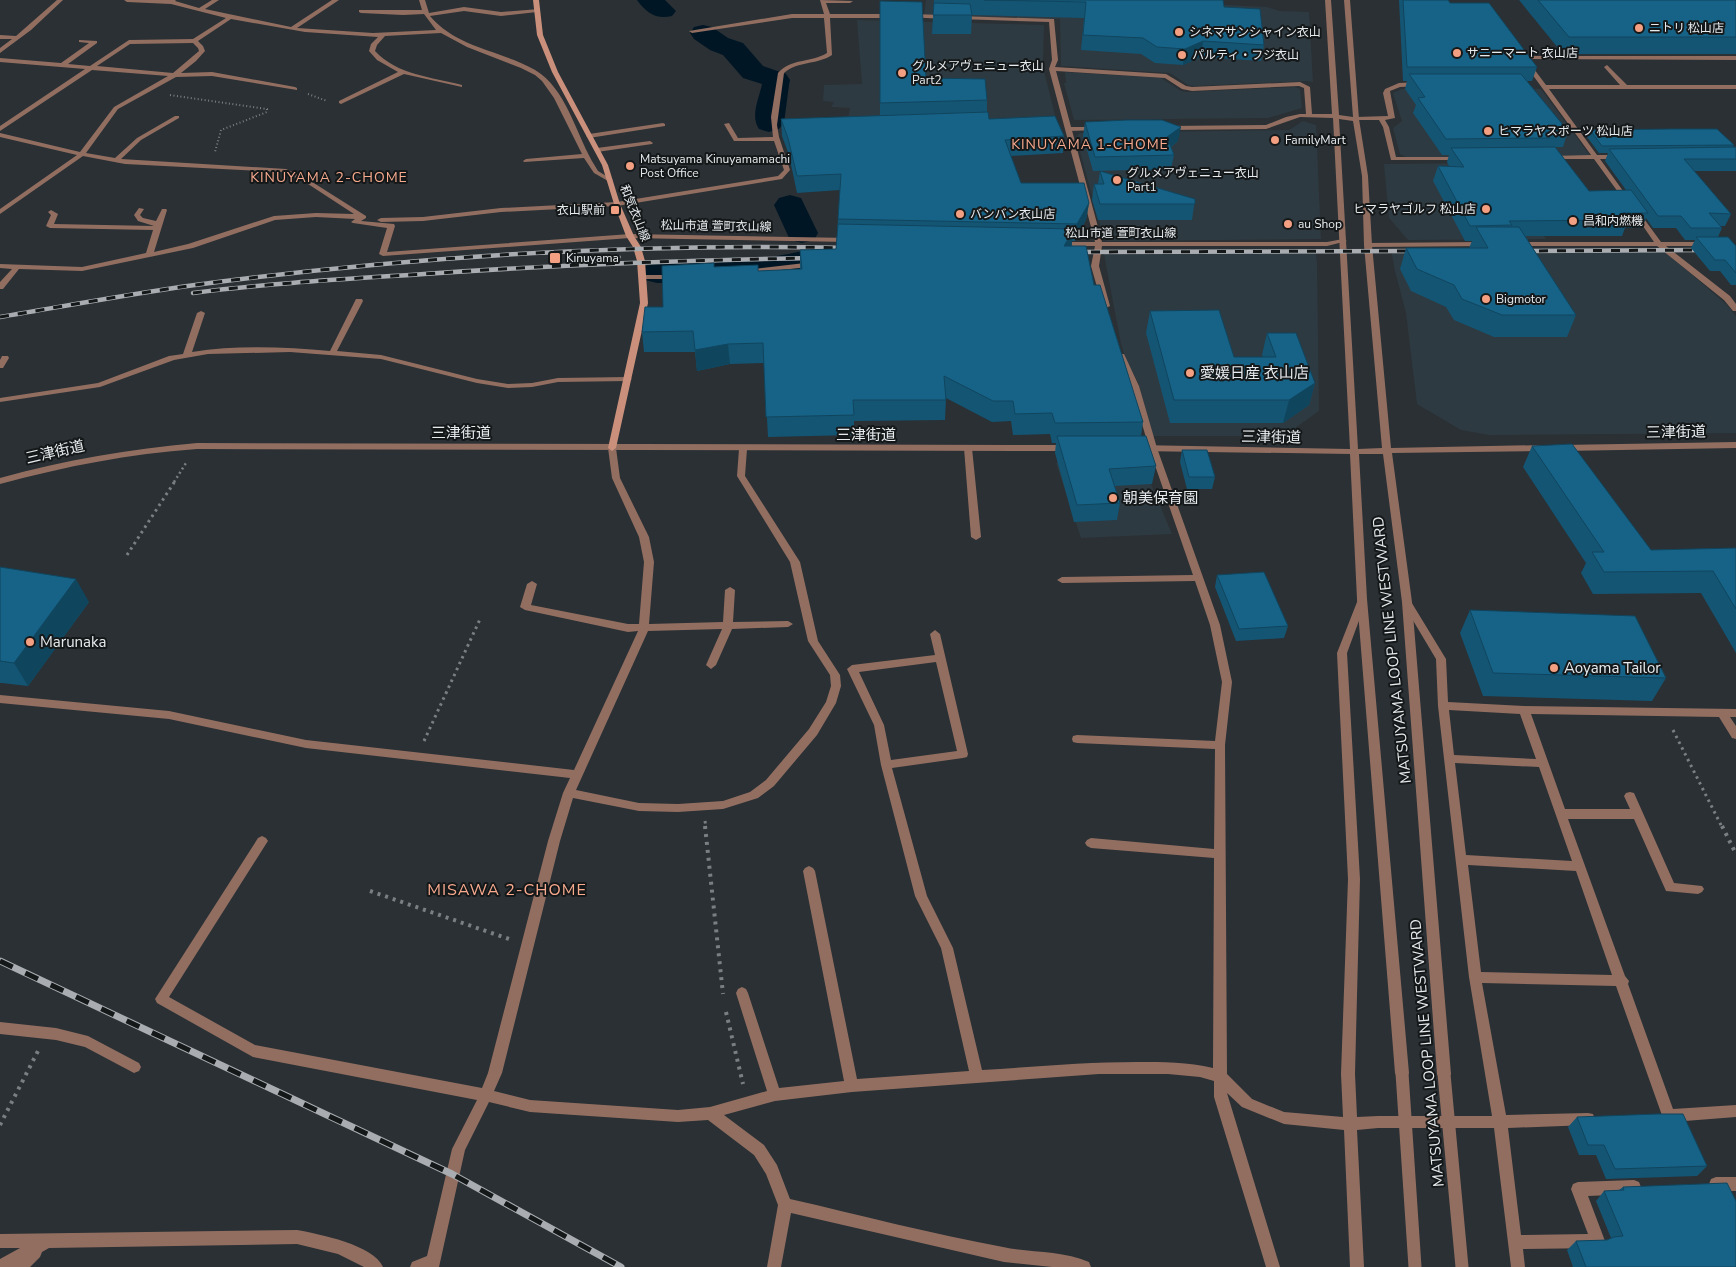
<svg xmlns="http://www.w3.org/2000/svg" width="1736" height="1267" font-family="'Nunito Sans','Noto Sans JP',sans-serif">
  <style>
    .built { fill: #2e3a41 }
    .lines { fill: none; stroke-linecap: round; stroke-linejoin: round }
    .river { fill: #001625; fill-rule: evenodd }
    .path-far3 { stroke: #7a7f82; stroke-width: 2; stroke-dasharray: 1 2.5; stroke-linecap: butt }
    .path-far2 { stroke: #7a7f82; stroke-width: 2.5; stroke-dasharray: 2 3; stroke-linecap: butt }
    .path-far1 { stroke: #7a7f82; stroke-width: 3; stroke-dasharray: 2.5 4; stroke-linecap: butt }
    .path { stroke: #7a7f82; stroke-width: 4; stroke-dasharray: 3 5; stroke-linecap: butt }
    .minor { fill: #926e61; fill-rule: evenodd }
    .tertiary { fill: #926e61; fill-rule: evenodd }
    .secondary { fill: #ca907b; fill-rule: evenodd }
    .rail-far1-casing { stroke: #a9adb1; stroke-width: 4.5 }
    .rail-casing { stroke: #a9adb1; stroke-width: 7 }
    .rail-far1 { stroke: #151819; stroke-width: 3; stroke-dasharray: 9; stroke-linecap: butt }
    .rail { stroke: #151819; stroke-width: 5; stroke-dasharray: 14; stroke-linecap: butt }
    .tertiary-bridge { stroke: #926e61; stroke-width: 13 }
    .wall { fill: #145574 }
    .shaded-wall { fill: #10455e }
    .building { fill: #176387; stroke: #10455e }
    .poi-dot { fill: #f3a082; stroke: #151819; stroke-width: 2 }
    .labels { text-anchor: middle; stroke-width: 4; stroke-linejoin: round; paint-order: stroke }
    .far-poi-label { font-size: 12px; fill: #e7ebee; stroke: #151819; text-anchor: start }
    .far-street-label { font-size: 12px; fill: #e7ebee; stroke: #151819 }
    .far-neighbourhood-label { font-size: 14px; letter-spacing: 1px; fill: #f9ab8f; stroke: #151819 }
    .poi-label { font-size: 15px; fill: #e7ebee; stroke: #151819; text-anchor: start }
    .street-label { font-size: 15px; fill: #e7ebee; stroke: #151819 }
    .neighbourhood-label { font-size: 16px; letter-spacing: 1px; fill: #f9ab8f; stroke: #151819 }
  </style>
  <rect width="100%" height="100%" fill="#2a3034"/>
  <g class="built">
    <polygon points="926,0 1126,0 1267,7 1280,11 1309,12 1313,82 1307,81 1194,86 1188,85 1170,73 1061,66 1060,19 924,16"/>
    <polygon points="857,20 1044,25 1043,67 1055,115 1048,119 847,126 850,108 831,107 834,102 823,101 824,85 862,84"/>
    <polygon points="1065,72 1161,78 1181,91 1187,92 1295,87 1300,89 1302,108 1268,118 1074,120 1064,83 1066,83"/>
    <polygon points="1402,89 1541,89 1591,157 1408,158 1400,154 1393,128 1402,121 1393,93"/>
    <polygon points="1303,121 1316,125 1321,239 1107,241 1104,239 1076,137 1080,133 1289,130"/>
    <polygon points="1494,163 1546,239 1408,240 1389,218 1384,164"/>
    <polygon points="1661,248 1726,304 1736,316 1736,433 1489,435 1461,430 1417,404 1406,313 1395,271 1391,249"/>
    <polygon points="1103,249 1315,249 1317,263 1319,411 1284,436 1152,436 1138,382 1126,360 1121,344"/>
    <polygon points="1140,458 1172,534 1081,538 1056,463"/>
  </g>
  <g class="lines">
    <g class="river">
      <path d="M637,0H665L676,11L672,16C657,20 646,13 637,0Z"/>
      <path d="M703,25L712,27L728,38L743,43L763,66L786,74L790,80L789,85L784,123L779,129L769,132L759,129C750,116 759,99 762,84L743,78L723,55L710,50L694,39L690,33L694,27Z"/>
      <polygon points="790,195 801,198 818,233 814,240 802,243 790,240 774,205 779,198"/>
      <path d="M802,251L814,254L819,261L814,268L794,275L710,283H657L645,280L640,273L645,266C666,260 688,264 710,263C741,261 773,258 802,251Z"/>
    </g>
    <g class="path-far3">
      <polyline points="308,94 327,101"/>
      <polyline points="170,95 267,109 267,112 221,130 215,152"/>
    </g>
    <g class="path-far2">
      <polyline points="574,258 624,257"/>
      <polyline points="174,482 186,463"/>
    </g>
    <g class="path-far1">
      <polyline points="127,555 175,481"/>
      <polyline points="1673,730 1722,827"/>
      <polyline points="424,741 481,617"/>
      <polyline points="705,821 706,827"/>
    </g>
    <g class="path">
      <polyline points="705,826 723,994"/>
      <polyline points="1722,826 1736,854"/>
      <polyline points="370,891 509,939"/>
      <polyline points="726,1012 743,1084"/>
      <polyline points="0,1125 38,1051"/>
    </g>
    <g class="minor">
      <polygon points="57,0 63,0 31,30 0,53 0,48 12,39 0,39 0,35 16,36"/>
      <path d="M124,0H176L175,1L199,8L212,0H219L205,9L291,27L332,0H339L297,28L373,33L436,30L424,14L403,15L361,13L359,12V10H422L419,0H425L429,13L464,7L501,12L539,9L540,10L537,12L501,16L464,11L430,16C452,42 484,48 514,60C523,64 533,68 541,74C569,96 577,137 595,166L598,171L613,180L608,181L594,173L584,158L524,162L523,161L526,159L582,154L554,98L542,81L535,75L521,68L467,47L441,33L385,36L377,45L375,51C397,75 432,77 462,85V87L404,74L341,104L339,103V101L398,72L377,60L369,51L371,44L378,37L305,32L231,19L198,41L203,46L205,51L196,61L181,73L212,72L295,87L297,88V90L212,76L176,77L118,109L86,153L115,158L137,138L175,116H179V118L141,140L121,159L286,169L309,180L366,216V218L361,221L394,224L395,226L387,252L630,234L850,238L854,240L850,242L630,238L383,256L379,254L387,228L353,223L351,222L355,219L316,217L275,220L193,248L82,271L19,269L3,289H0V282L12,269L0,268V264L82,267L146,253L153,230L50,228L46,226L51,215L48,212L51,210L58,214L54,224L154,226L138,221L134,215L139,208L144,209L140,215L143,218L156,221L162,209H166L167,210L154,252L188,244L274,216L316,213L354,214L305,182L283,172L125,164L83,156L0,214V209L77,155L0,137V133L80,152L114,107L168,76L92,70L0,131V126L85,69L0,62V58L61,63L89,43L79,42V40L97,41V43L68,64L90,66L129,40L193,39L226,18L171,4L127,2ZM193,43L198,48L199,51L173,73L97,66L130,44Z"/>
      <path d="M820,0L853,1L850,3H826L830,14H892L895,16L892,18H830L832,55C817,65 797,61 784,73L777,125L779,137L790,170L782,179L617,206L501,212L423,221L381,222L377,220L381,218L423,217L501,208L617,202L778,176L784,170L774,141H734L724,124L729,123L738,138L773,137L771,117L778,73C791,58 811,63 827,53L824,18H792L692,33L689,31L792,14H824Z"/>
      <polygon points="909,14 945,15 948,17 945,19 907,17 907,15"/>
      <polygon points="957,16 1054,19 1058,60 1055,67 1166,74 1186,86 1192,87 1300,82 1310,87 1312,114 1309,116 1306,114 1304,88 1299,86 1192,91 1182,89 1165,78 1056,71 1102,242 1327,242 1343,239 1347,241 1327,246 1102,246 1099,266 1110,306 1106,308 1103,308 1091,266 1095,246 1060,246 1056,244 1060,242 1095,242 1049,69 1052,60 1049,22 959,19 957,18"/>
      <polygon points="1523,56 1736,56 1736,60 1521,59 1520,58"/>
      <polygon points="1524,61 1528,61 1546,85 1620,85 1604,67 1607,65 1627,85 1736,85 1736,89 1549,89 1597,155 1620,155 1623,157 1620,159 1600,159 1631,202 1628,204 1626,203 1594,159 1550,159 1550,157 1552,156 1591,155 1524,63"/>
      <polygon points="1399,83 1420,82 1423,84 1420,86 1400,87 1390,91 1395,118 1385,120 1389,127 1396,157 1460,157 1463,159 1462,160 1391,160 1383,127 1379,120 1354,120 1354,118 1356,117 1388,116 1383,93 1385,89"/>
      <polygon points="663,123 665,124 665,126 589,138 586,136 589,134"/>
      <polygon points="650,141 653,143 652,144 597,152 594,150 597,148"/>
      <polygon points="1635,212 1639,212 1661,242 1710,242 1710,246 1666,246 1730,296 1736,304 1736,311 1733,311 1724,300 1657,246 1516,246 1512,244 1516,242 1654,242 1634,213"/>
      <polygon points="1484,242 1487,242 1487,246 1368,247 1364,245 1368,243"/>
      <polygon points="805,263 808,263 808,267 746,274 742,272 746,270"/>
      <polygon points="640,275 674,275 678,277 674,279 640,279"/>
      <path d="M356,299H362L363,301L337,351L381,355L477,379L508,384L532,383L558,378L628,377L632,379L628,381L558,382L532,387L508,388L477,383L381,359L290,352L208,354L174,360L100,387L0,402V398L98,383L169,356L183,354L197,313L201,311L205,313L192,352C237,345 284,347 330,351Z"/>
      <path d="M1118,354H1124L1125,356L1139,386L1157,448L1220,625L1232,682L1225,745L1227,1074L1252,1099L1284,1112L1343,1117L1341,1074L1348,879L1337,653L1359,597H1365L1367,599L1347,653L1360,879L1355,1074L1357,1117L1378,1116H1492L1469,977L1438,706L1436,659L1402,602L1404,600H1410L1446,659L1448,702L1524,706L1736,709V717H1730L1736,726V739L1732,738L1719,717L1531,714L1565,809H1630L1624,796L1626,793L1630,792L1634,793L1674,883L1702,886L1704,889L1702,892L1698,894L1666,891L1634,819H1568L1625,976L1629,981L1628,984L1673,1109L1736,1105V1117L1672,1122L1664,1121L1616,986L1482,983L1506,1115L1588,1113L1593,1114L1595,1119L1593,1124L1588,1125L1508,1128L1521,1235L1588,1234L1571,1189L1573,1184L1578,1182L1634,1180L1639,1182L1641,1187L1639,1192L1634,1194L1588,1196L1605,1241L1603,1246L1598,1248L1523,1249L1525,1267H1511L1494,1128H1378L1357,1130L1364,1267H1350L1344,1130L1284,1124L1242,1107L1227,1093L1280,1267H1266L1214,1097V1081L1200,1077L1168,1074H1099L852,1092L775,1101L724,1115L764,1145L777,1165L790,1199C860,1215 932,1234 1003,1247C1031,1253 1062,1250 1089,1262L1091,1267H1052L1004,1262L791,1213L781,1267H767L778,1205L766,1174L754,1155L708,1120L678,1122L530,1112L489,1102L465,1150L439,1267H410L412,1262L427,1256L452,1149L477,1100L253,1057L157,1003L155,999L258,838L262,836L266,838L268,841L266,844L169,997L255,1045L482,1088L488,1073L548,841L563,793L570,778L306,748L169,719L0,703V695L169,711L306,740L574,770L638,631L628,632L525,610L520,607L527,584L532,581L537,584L531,605L628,624H639L644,562L639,537L612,478L608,448L612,445L616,448L620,478L649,537L654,562L649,624L723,622L725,590L730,587L735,590L733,622L788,621L793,624L788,627L732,629L716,665L711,669L706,665L722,629L648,631L576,790L639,803L678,804L723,801L750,792L766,780L809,729L826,702L831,686L830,675L808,641L790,562L737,476L739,449L743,446L746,447L747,449L745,476L800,562L818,641L840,675L841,686L836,703L817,735L774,786L758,798L723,809L678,812L639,811L573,798L560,841L502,1073L494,1091L530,1100L678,1110L710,1107L767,1091L736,993L738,989L742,987L746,989L748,993L779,1088L844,1081L803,871L805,868L809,866L813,868L815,871L857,1079L969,1071L941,948L915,896L881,765L874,725L847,669L852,665L935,655L930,634L935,630L940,634L968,754L967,757L963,758L892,768L927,896L953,948L982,1070C1034,1067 1085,1062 1137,1062C1163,1062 1188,1062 1213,1068L1214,858L1091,848L1087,846L1085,843L1087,840L1091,838L1214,849L1215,749L1077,743L1073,742L1072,739L1073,736L1077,735L1215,741L1222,682L1210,625L1195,581L1062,583L1057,580L1062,577L1193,575L1149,448L1131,386L1117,356ZM936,662L957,751L891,760L884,725L859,672ZM1449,710L1520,714L1536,759L1454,755ZM1455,763L1539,767L1572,861L1466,855ZM1468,865L1576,871L1612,975L1481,972Z"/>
      <polygon points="2,356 8,356 9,358 3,368 0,368 0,360"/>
      <polygon points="968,445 972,448 981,537 976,540 971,537 964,448"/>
      <polygon points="0,1022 56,1028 88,1036 139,1063 141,1067 139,1071 134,1073 85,1047 56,1040 0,1034"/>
      <polygon points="1716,1177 1736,1177 1736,1191 1716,1191 1711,1189 1709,1184 1711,1179"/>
      <path d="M297,1230C319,1234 374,1245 383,1267H364L338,1254L297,1244L49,1248L42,1252L40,1257L30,1267H0V1259L20,1248H0V1234Z"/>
    </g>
    <g class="tertiary">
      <path d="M1325,0H1331L1339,115L1353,117L1344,0H1350L1359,119L1368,176L1372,245L1391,448L1543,445L1547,448L1543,451L1392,453L1412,602L1451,1074L1449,1078L1444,1080L1439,1078L1437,1074L1402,602L1383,454H1359L1367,599L1409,1073L1407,1077L1402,1079L1397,1077L1395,1073L1357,599L1350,454L1137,451L1133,448L1137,445L1350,449L1333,118L1300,117L1266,129L1167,130L1164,128L1167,126L1266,125L1286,117L1300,114H1332ZM1339,119L1353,121L1362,176L1364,245L1382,448L1358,449Z"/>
      <polygon points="1098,127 1100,128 1100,130 1069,131 1066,129 1069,127"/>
      <polygon points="1736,442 1736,448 1562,451 1558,448 1562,445"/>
      <path d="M197,443L1068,445L1072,448L1068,451L197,449C128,454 67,466 0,484V478C65,460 130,449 197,443Z"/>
    </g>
    <polygon class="secondary" points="533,0 539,0 543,35 558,72 608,165 620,204 634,236 641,247 645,261 648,303 616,448 612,451 608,448 640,303 637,261 633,247 626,236 614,204 602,165 552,72 537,35"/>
    <g class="rail-far1-casing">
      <g id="rail-far1">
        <polyline points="1521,251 1706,250"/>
        <polyline points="1073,252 1418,251"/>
        <path d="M193,293C270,283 347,279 424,274C554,265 684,260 814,258"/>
        <path d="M0,317C65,306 130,294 195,285C413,256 631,243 851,248"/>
      </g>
    </g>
    <g class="rail-casing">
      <polyline id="rail" points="0,961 452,1174 621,1267"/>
    </g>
    <use href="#rail-far1" class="rail-far1"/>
    <use href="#rail" class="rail"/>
    <g class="tertiary-bridge">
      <polyline points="1402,1073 1415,1267"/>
      <polyline points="1444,1074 1462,1267"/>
    </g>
  </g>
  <g class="wall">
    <polygon points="934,0 1223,0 1224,7 1264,45 1261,61 1201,57 1183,65 1155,63 1141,54 1081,50 1084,18 972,15 971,34 932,34"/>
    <polygon points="1399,0 1448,0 1450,3 1537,67 1532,81 1527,81 1568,131 1563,147 1555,147 1589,191 1626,190 1605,161 1608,153 1599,153 1587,137 1590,130 1734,145 1733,147 1736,147 1736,171 1694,171 1731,214 1725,226 1720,226 1722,228 1718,237 1736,246 1736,285 1731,285 1720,271 1710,271 1691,248 1695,240 1685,240 1676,228 1653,228 1646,218 1642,228 1625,228 1622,236 1525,236 1576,315 1567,337 1494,337 1454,320 1446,307 1411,291 1400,269 1406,248 1469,248 1472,241 1465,241 1433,181 1438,166 1449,166 1447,162 1449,155 1442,155 1413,113 1416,105 1405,89 1407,81 1403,81"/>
    <polygon points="1519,0 1736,0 1736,54 1563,54"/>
    <polygon points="880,1 926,78 987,100 987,112 989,119 1064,136 1063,153 1011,156 1021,183 1089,203 1086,220 1075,241 1072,241 1072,246 1094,285 1143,422 1141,436 1156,466 1152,484 1114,486 1120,503 1117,520 1074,522 1055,453 1056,443 1052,443 1050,434 1013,435 1011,421 992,422 946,398 945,420 854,421 854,435 768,437 764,363 730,364 697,371 695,352 644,352 642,332 663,307 714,267 758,271 800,269 800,250 836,249 840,190 797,193 789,155 782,136 781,119 880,116"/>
    <polygon points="1085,122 1178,141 1171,147 1174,155 1171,169 1093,171 1083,136"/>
    <polygon points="1100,171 1195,199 1192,220 1098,220 1092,200 1094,184 1098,184"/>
    <polygon points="1150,311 1234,357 1263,357 1262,355 1267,333 1315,383 1309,405 1283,423 1170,423 1146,333"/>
    <polygon points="1532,446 1651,550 1736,548 1736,653 1701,593 1593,594 1581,573 1586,563 1523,467"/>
    <polygon points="1182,450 1215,477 1212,489 1187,489 1180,462"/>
    <polygon points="0,567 89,602 28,686 2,683 0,683"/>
    <polygon points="1217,575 1288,626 1284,638 1236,641 1215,587"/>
    <polygon points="1470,610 1666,678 1652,701 1483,696 1460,633"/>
    <polygon points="1577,1117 1707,1166 1697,1176 1606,1179 1596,1155 1579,1155 1568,1127"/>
    <polygon points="1623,1187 1736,1267 1573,1267 1567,1250 1576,1241 1607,1240 1611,1238 1596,1201 1604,1191 1619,1190"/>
  </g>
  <g class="shaded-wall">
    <polygon points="1203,41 1201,57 1183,65 1185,49"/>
    <polygon points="1181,127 1178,141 1165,151 1167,137"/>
    <polygon points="1089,203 1086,220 1075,241 1077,224"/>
    <polygon points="1074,229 1071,248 1064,246"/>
    <polygon points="728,344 730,364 697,371 695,350"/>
    <polygon points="1315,383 1309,405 1283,423 1289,400"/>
    <polygon points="76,579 89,602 28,686 14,663"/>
  </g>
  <g class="building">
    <polygon points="984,0 1223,0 1224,7 1260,9 1264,45 1203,41 1185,49 1157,47 1143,38 1083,35 1086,2"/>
    <polygon points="1403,0 1448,0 1450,3 1489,3 1537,67 1407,67"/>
    <polygon points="1538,0 1736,0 1736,37 1569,37"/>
    <polygon points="880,1 922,2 926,78 985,79 987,100 880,103"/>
    <polygon points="934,3 970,4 972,15 933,15"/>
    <polygon points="1409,74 1521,74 1568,131 1545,132 1550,138 1446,139 1418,98 1425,97"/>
    <polygon points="988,112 989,119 1055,116 1064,136 1005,140 1021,183 1084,183 1089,203 1077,224 838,219 841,174 797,176 788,138 781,119"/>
    <polygon points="1128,120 1162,120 1181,127 1167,137 1174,155 1095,157 1085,122"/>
    <polygon points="1672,129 1717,129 1734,145 1602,146 1590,130"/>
    <polygon points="1555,147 1589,191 1631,190 1648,213 1622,213 1628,220 1509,221 1512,225 1470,226 1438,166 1464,167 1451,148"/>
    <polygon points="1736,147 1736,159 1684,159 1731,214 1709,213 1722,228 1691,228 1681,216 1658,216 1609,149"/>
    <polygon points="1100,171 1195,199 1195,204 1100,204 1094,184 1104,184"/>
    <polygon points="838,224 1074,229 1064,246 1086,246 1094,285 1100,285 1143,422 1055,423 1052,413 1015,414 1013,401 993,401 944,376 946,400 853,400 854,415 766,417 763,343 728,344 695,350 693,331 642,332 645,307 663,307 662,266 714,263 714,267 758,265 758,271 802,269 800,250 836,249"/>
    <polygon points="1476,227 1519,227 1576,315 1502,315 1462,299 1454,285 1417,269 1406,248 1488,248"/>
    <polygon points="1696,237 1728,237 1736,246 1736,273 1725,260 1715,260"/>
    <polygon points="1219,310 1234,357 1276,357 1267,333 1296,333 1315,383 1289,400 1174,400 1150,311"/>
    <polygon points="1057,436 1146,436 1156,466 1109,469 1120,503 1077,505"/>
    <polygon points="1572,444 1651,550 1736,548 1736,609 1713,571 1604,572 1592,552 1604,552 1532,446"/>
    <polygon points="1182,450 1207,450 1215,477 1189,477"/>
    <polygon points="0,567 76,579 14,663 0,661"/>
    <polygon points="1264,572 1288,626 1239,629 1217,575"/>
    <polygon points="1470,610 1635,616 1666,678 1493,673"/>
    <polygon points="1657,1114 1683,1114 1707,1166 1615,1169 1604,1145 1588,1145 1577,1117"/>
    <polygon points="1727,1183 1736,1201 1736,1267 1586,1267 1576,1241 1607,1240 1614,1237 1623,1236 1604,1191 1624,1190 1623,1187"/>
  </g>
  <g class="poi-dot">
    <circle cx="1639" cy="28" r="5"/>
    <circle cx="1179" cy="32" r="5"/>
    <circle cx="1457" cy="53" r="5"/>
    <circle cx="1182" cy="55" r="5"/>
    <circle cx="902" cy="73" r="5"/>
    <circle cx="1488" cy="131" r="5"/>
    <circle cx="1275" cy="140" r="5"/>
    <circle cx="630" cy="166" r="5"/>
    <circle cx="1117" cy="180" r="5"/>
    <circle cx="1486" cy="209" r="5"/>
    <rect x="610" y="205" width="10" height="10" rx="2.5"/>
    <circle cx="960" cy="214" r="5"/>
    <circle cx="1573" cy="221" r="5"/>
    <circle cx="1288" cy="224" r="5"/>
    <rect x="549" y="252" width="12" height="12" rx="2.5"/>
    <circle cx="1486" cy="299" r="5"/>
    <circle cx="1190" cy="373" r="5"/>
    <circle cx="1113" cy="498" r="5"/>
    <circle cx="30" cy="642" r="5"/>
    <circle cx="1554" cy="668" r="5"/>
  </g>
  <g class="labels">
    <g class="far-poi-label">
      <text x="1649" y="32">ニトリ 松山店</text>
      <text x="1189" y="36">シネマサンシャイン衣山</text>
      <text x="1467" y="57">サニーマート 衣山店</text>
      <text x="1192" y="59">パルティ・フジ衣山</text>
      <text x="912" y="70">グルメアヴェニュー衣山<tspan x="912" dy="14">Part2</tspan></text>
      <text x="1498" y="135">ヒマラヤスポーツ 松山店</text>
      <text x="1285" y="144">FamilyMart</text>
      <text x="640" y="163">Matsuyama Kinuyamamachi<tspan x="640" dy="14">Post Office</tspan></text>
      <text x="1127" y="177">グルメアヴェニュー衣山<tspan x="1127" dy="14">Part1</tspan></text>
      <text x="1476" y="213" text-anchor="end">ヒマラヤゴルフ 松山店</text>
      <text x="605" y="214" text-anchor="end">衣山駅前</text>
      <text x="970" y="218">バンバン衣山店</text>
      <text x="1583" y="225">昌和内燃機</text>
      <text x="1298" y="228">au Shop</text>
      <text x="566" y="262">Kinuyama</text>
      <text x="1496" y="303">Bigmotor</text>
    </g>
    <g class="far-street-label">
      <text transform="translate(635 213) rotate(68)" y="4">和気衣山線</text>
      <text transform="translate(716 226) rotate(1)" y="4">松山市道 萱町衣山線</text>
      <text x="1121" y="237">松山市道 萱町衣山線</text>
    </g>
    <g class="far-neighbourhood-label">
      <text x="1090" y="149">KINUYAMA 1-CHOME</text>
      <text x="329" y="182">KINUYAMA 2-CHOME</text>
    </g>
    <g class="poi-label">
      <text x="1200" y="378">愛媛日産 衣山店</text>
      <text x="1123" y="503">朝美保育園</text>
      <text x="40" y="647">Marunaka</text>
      <text x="1564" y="673">Aoyama Tailor</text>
    </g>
    <g class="street-label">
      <text transform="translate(1676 432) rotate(-1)" y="5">三津街道</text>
      <text x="461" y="438">三津街道</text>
      <text x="866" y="440">三津街道</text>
      <text transform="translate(1271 437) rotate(1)" y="5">三津街道</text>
      <text transform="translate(55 452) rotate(-13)" y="5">三津街道</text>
      <text transform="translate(1392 650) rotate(-96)" y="5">MATSUYAMA LOOP LINE WESTWARD</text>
      <text transform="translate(1427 1053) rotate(-95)" y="5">MATSUYAMA LOOP LINE WESTWARD</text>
    </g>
    <g class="neighbourhood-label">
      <text x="507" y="895">MISAWA 2-CHOME</text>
    </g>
  </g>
</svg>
